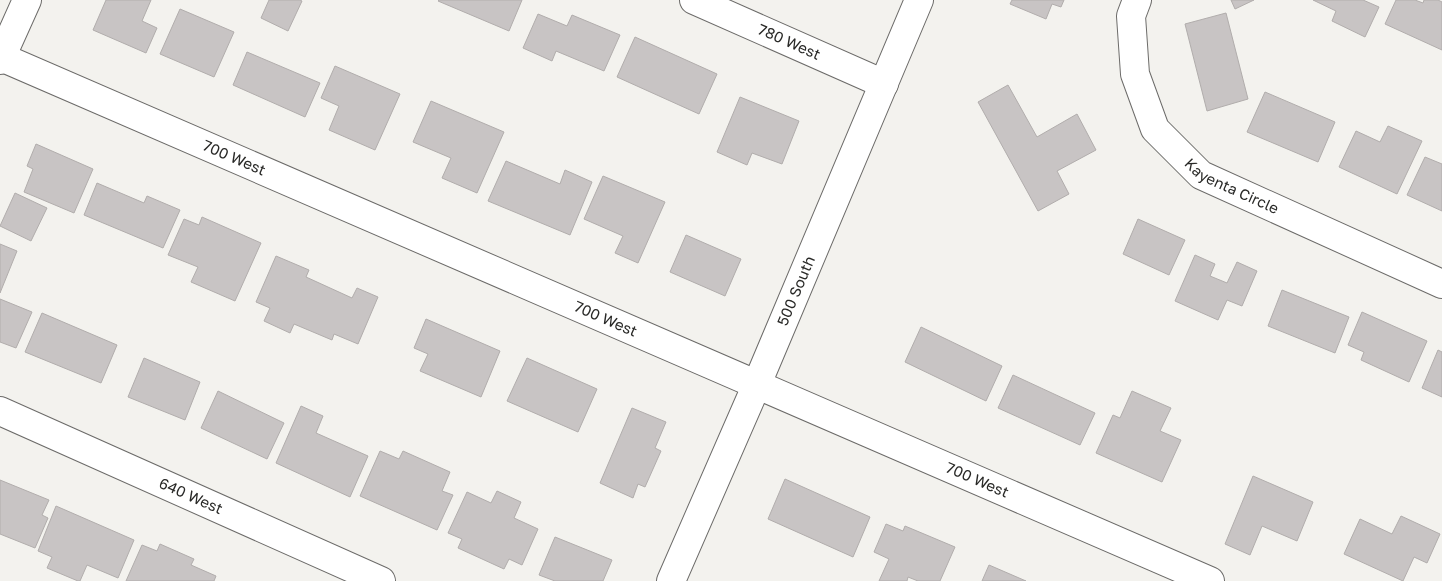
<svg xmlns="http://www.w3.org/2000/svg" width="1442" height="581" font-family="'Golos Text',sans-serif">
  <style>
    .building { fill: #c8c4c4; stroke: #b1adac }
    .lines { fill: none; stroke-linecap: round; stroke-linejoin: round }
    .minor-casing { stroke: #6c6b69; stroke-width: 30 }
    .secondary-casing { stroke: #6c6b69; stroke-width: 30 }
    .minor { stroke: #fff; stroke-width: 28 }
    .secondary { stroke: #fff; stroke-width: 28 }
    .labels { text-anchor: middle; stroke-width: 4; stroke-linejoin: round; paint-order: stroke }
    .street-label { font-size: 15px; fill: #292927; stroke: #fff }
  </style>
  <rect width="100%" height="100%" fill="#f3f2ee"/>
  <g class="building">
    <polygon points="106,0 151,0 142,21 157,28 146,53 93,30"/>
    <polygon points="269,0 300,0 302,1 288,31 261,18"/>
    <polygon points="439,0 522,0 509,31 438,1"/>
    <polygon points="1012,0 1064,0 1061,7 1052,4 1046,19 1010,4"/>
    <polygon points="1231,0 1254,0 1235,9"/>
    <polygon points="1313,0 1363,0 1379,7 1365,37 1332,21 1336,11"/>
    <polygon points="1396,0 1415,0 1423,3 1424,0 1438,0 1442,2 1442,50 1385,24"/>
    <polygon points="180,9 234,32 214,77 160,54"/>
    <polygon points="1226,13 1248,99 1207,111 1185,24"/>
    <polygon points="538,14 567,26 572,15 620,35 604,71 556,51 552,61 523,48"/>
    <polygon points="635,37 717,74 699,114 617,77"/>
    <polygon points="247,52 320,83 305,117 233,85"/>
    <polygon points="335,66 400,94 375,150 329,130 339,106 321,98"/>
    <polygon points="1008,85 1037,137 1077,114 1096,150 1057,171 1069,194 1038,211 978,102"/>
    <polygon points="1265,92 1335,122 1318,162 1247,132"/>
    <polygon points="740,97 799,121 782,164 752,153 747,165 717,152"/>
    <polygon points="431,101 504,132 477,193 442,178 451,158 413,142"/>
    <polygon points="1388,126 1422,141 1397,194 1339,167 1356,131 1380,142"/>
    <polygon points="36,144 93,169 74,213 24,192 33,169 27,166"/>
    <polygon points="1425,157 1442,164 1442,211 1407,195"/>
    <polygon points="506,161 560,184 565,170 592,182 570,235 488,201"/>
    <polygon points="603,176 665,202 638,263 615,253 623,236 584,219"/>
    <polygon points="97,183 144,203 147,196 180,210 163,248 84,215"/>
    <polygon points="15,193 47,208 31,241 0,226"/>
    <polygon points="202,217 261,243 235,301 191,282 198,267 168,255 184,219 199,225"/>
    <polygon points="1138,219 1185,240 1169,275 1123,254"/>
    <polygon points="686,235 741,259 725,296 670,272"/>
    <polygon points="0,244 17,251 0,293"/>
    <polygon points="1195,255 1215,264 1210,276 1227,283 1237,262 1257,271 1242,306 1227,300 1218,320 1175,301"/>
    <polygon points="276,256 309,270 306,277 352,298 357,288 378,297 358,344 334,334 332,340 294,324 290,333 264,321 270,308 256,302"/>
    <polygon points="1282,290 1349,317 1335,353 1268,326"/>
    <polygon points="0,299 32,312 16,348 0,342"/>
    <polygon points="1362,312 1427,341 1409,382 1361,360 1364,352 1348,345"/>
    <polygon points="42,313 117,345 101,383 25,352"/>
    <polygon points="426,319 500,351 481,397 420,371 428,354 414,348"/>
    <polygon points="921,327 1002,366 986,401 905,362"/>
    <polygon points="1438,350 1442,352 1442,397 1422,388"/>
    <polygon points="144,358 200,382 185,420 128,397"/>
    <polygon points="527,358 597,389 578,432 507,401"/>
    <polygon points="1013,375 1095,413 1080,445 998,408"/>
    <polygon points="218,391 284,423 267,459 201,428"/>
    <polygon points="1132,391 1171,408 1160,431 1181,440 1162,482 1096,453 1113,415 1120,418"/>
    <polygon points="301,406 323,416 316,433 368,456 350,497 276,463"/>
    <polygon points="632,408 666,422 655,448 661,451 645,487 638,484 633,498 600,483"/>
    <polygon points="380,451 399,459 403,451 450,472 442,491 453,495 437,530 360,496"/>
    <polygon points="1253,476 1313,502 1297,541 1262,526 1250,555 1225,544"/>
    <polygon points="785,479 870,517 853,557 768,519"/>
    <polygon points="0,480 49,500 42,515 48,518 35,548 0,534"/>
    <polygon points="497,491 521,502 514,518 538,529 522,565 509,559 504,569 458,548 462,539 448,533 467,492 491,503"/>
    <polygon points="56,506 134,540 118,578 87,565 80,581 78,581 47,568 52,557 38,551"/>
    <polygon points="1401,516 1440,534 1427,563 1414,557 1403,581 1344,554 1360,519 1392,534"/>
    <polygon points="886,524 903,531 905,526 955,547 940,581 918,581 908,577 907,581 879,581 889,559 874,552"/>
    <polygon points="555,537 612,560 603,581 555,581 539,575"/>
    <polygon points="160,544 194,559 191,565 216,576 214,581 126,581 142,545 157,551"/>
    <polygon points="989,565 1026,581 982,581"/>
  </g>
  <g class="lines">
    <g class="minor-casing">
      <g id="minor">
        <path id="s1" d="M694,0L884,84"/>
        <path id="s2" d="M1137,0L1131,16L1135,74L1155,129L1201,175L1442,284"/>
        <path id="s3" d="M1,57L1210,581"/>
        <path id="s4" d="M0,411L381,581"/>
        <path id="s5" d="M671,581L757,384L919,0"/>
      </g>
    </g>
    <g class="secondary-casing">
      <polyline id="secondary" points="0,60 27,0"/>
    </g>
    <use href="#minor" class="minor"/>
    <use href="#secondary" class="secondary"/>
  </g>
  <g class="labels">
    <g class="street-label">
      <text dy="5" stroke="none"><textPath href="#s1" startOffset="104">780 West</textPath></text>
      <text dy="5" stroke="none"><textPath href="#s3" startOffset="254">700 West</textPath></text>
      <text dy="5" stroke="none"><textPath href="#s2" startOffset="231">Kayenta Circle</textPath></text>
      <text dy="5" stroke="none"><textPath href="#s5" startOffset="316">500 South</textPath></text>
      <text dy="5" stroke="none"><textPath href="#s3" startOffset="659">700 West</textPath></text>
      <text dy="5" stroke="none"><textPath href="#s3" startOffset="1064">700 West</textPath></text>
      <text dy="5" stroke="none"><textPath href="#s4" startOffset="209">640 West</textPath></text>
    </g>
  </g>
</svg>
